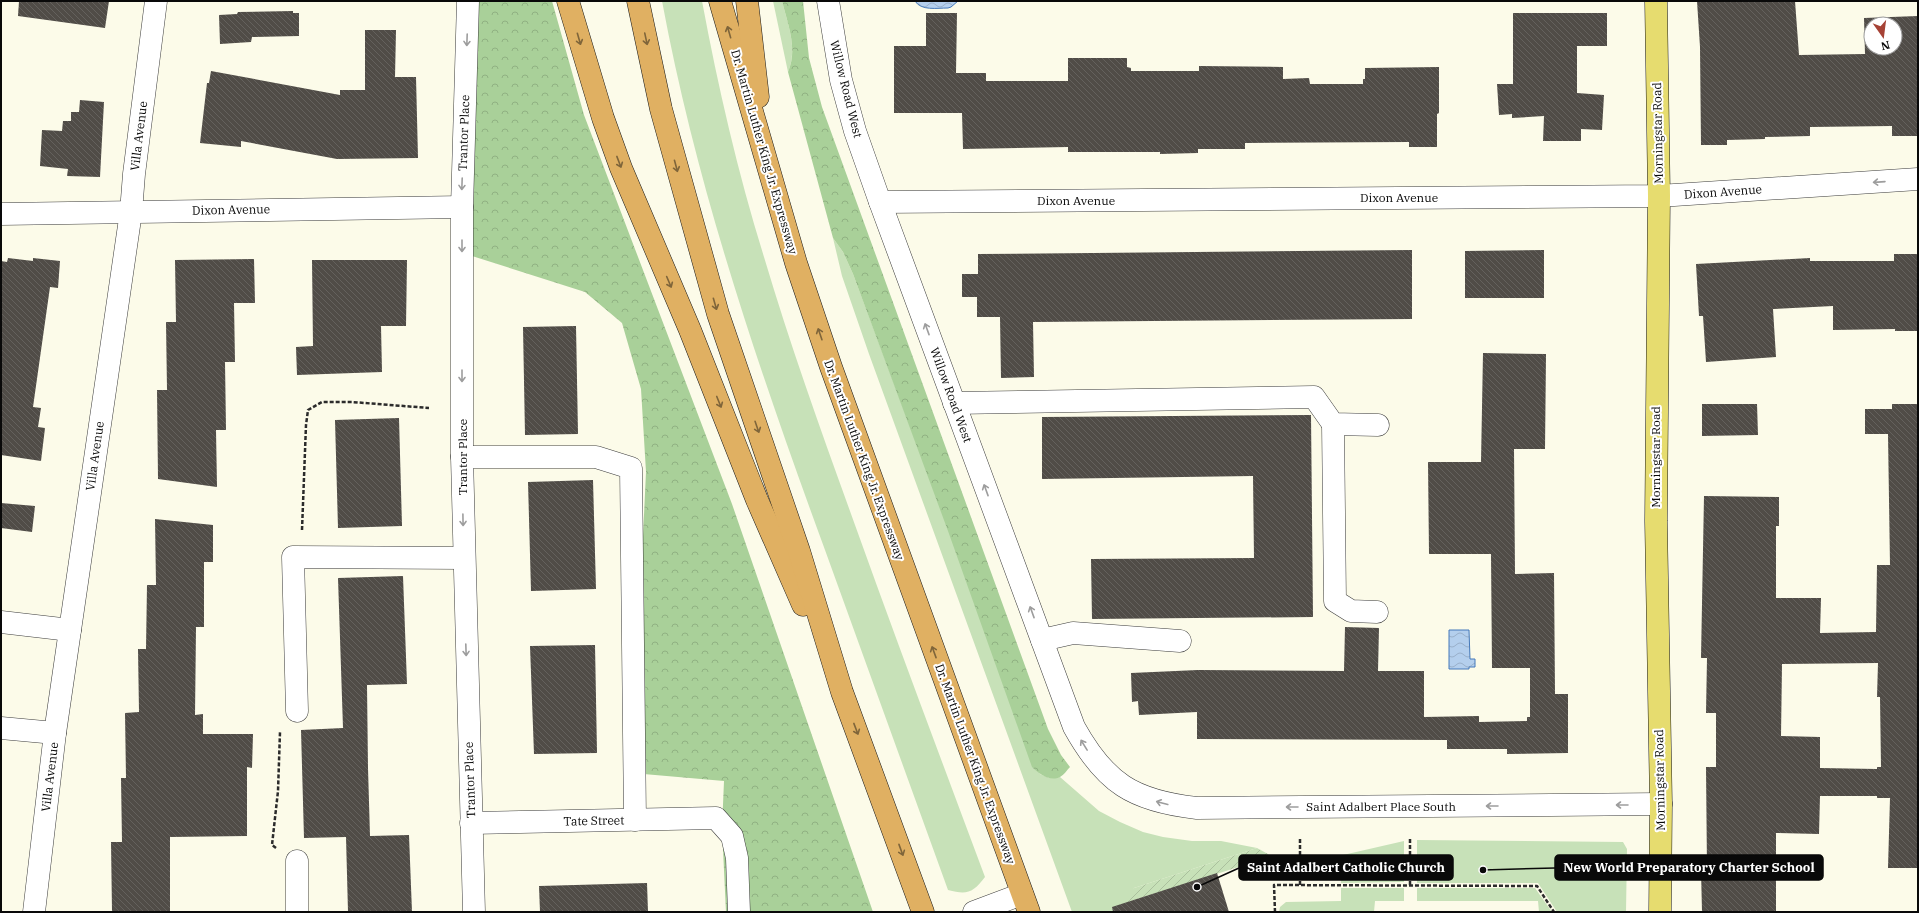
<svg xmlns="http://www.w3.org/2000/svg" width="1919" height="913" font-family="'IBM Plex Serif',serif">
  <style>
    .grass { fill: #c7e1b8 }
    .forest { fill: url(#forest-crowns) }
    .garden { fill: url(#garden-furrows) }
    .water { fill: url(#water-waves); stroke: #4579ba }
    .building { fill: url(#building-back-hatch); fill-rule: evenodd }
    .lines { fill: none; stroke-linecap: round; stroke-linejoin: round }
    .minor-casing { stroke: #3c3c3c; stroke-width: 23 }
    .major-casing { stroke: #1a1a1a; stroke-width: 23 }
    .highway-casing { stroke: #1a1a1a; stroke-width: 23 }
    .path { stroke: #2b2b2b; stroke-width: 2.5; stroke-dasharray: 4 2; stroke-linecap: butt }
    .minor { stroke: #fff; stroke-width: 22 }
    .major { stroke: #e6dc6f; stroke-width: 22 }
    .highway { stroke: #e0b062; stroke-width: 22 }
    .oneway { stroke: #7f653a }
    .oneway2 { stroke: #9d9d9d }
    .labels { text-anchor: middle; stroke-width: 4; stroke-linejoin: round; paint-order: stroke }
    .street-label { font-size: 12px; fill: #090909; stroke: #fff }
    .leader { fill: none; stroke: #090909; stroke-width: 1.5 }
    .callout-dot { fill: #090909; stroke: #fff; stroke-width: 1.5 }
    .callout { fill: #090909; stroke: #090909; stroke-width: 1.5 }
    .callout-label { font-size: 13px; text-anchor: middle; font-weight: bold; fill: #fff }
  </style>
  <defs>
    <pattern id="forest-crowns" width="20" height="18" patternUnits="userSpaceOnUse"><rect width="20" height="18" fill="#a9d099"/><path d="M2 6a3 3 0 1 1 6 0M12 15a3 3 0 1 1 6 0" fill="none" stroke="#90b182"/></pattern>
    <pattern id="garden-furrows" width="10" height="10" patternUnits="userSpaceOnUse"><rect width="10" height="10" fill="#c7e1b8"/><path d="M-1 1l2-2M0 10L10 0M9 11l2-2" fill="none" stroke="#aac09d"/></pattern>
    <pattern id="water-waves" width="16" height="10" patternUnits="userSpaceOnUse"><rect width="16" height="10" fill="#b4cfed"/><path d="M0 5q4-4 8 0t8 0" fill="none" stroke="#99b0ca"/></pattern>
    <pattern id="building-back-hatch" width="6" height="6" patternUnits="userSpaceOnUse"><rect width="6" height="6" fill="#504c47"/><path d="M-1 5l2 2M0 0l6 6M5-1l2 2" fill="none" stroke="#64615d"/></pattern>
  </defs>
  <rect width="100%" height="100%" fill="#fcfbe9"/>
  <g class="grass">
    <path d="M662,1H702C718,87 738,173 764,257C791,348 823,436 855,525C897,642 941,759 985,877C973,893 967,895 948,890C907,777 866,663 825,550C759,370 697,189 662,1Z"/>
    <path d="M773,1H782C788,25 798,49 788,72Z"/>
    <polygon points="833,238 843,252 853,274 1040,774 1049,778 1060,777 1099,811 1120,822 1143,832 1163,837 1192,841 1221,841 1257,848 1134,888 1128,906 1135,912 1072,912 869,354 842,276"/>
    <polygon points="1417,840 1623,842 1627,849 1626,912 1557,912 1538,883 1417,883"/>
    <polygon points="1404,841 1404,882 1341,883 1340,858 1343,855"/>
    <polygon points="1341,888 1404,888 1404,901 1375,901 1374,912 1279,912 1280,907 1286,902 1341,901"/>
    <polygon points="1417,888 1535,888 1552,912 1539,912 1538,901 1417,901"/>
  </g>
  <g class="forest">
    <polygon points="478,1 552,1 584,115 732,504 873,912 726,912 722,828 724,781 632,773 646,472 641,389 622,323 585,292 472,256"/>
    <path d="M782,1H803L809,58L822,107L1048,729L1061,755L1070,767C1067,770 1064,775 1060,777C1050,782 1039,774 1032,767L948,531L853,274L843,252L833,238L788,72C798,49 788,25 782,1Z"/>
  </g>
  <polygon class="garden" points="1257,848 1268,854 1269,856 1267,858 1128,902 1129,893 1134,888"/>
  <g class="water">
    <path d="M915,1H958L951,7L948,8C937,8 921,11 915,1Z"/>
    <polygon points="1449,630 1469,630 1470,659 1475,659 1475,667 1469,667 1469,669 1449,669"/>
  </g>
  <g class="building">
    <polygon points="19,1 109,1 105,28 18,16"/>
    <path d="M1697,1H1795L1799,55L1865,54L1864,18L1918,16V136H1892V126L1810,127V136L1765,137V139L1727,140V145H1701L1700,47ZM1871,24H1895V48H1871Z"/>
    <polygon points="293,11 293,13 299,13 299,36 252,37 251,42 220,44 219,15 237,14 238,12"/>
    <polygon points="926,13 957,13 956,73 986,73 986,81 1068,81 1068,58 1127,58 1127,67 1131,68 1131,71 1199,71 1199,66 1283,67 1283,79 1309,78 1310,84 1363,84 1363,79 1365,79 1365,68 1439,67 1439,113 1437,114 1437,147 1409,147 1409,142 1245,143 1245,149 1198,149 1198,153 1160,154 1160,152 1068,152 1068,147 963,149 962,113 894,113 894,46 926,46"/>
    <polygon points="1513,13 1607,13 1607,46 1577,46 1577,93 1604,95 1602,130 1581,129 1581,141 1543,141 1544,116 1512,118 1512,114 1499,115 1497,84 1513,84"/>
    <polygon points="365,30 396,30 395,77 416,77 418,158 337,159 241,141 241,147 200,143 207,83 209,83 211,71 340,95 340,90 365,90"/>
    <polygon points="80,100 104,102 100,177 67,176 68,169 40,166 42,130 62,131 63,121 71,121 71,112 79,112"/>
    <polygon points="1412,250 1412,319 1033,322 1034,377 1001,378 1000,317 977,317 977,297 962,297 962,274 978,274 978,254"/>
    <polygon points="1544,250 1544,298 1465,298 1465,251"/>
    <polygon points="1894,254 1918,254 1918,331 1895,331 1895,329 1833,330 1833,306 1773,309 1776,357 1706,362 1703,316 1699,316 1696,264 1810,258 1810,261 1894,261"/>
    <polygon points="8,258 33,261 33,258 60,261 58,288 50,287 33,407 41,408 38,427 45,428 41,461 1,455 1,261 7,262"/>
    <polygon points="254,259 255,303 234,303 235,362 225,362 226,430 216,430 217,487 158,479 157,390 167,390 166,322 176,322 175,260"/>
    <polygon points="312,260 407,260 406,326 381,326 382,372 297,375 296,347 313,346"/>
    <polygon points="576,326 578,434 525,435 523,327"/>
    <polygon points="1483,353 1546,354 1545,449 1514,449 1515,574 1554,573 1555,694 1568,694 1568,753 1507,754 1507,749 1447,749 1447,740 1197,739 1197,712 1139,715 1138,701 1132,702 1131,673 1198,670 1344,671 1345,627 1379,628 1378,671 1424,671 1424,717 1479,716 1479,722 1527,721 1527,717 1530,717 1530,668 1492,668 1491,554 1429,554 1428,462 1481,462"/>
    <polygon points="1702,404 1757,404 1758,435 1702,436"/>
    <path d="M1892,404H1918V868H1888L1890,798H1877V796H1820L1819,834L1776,833V912H1702L1701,870H1707L1706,767H1716V713H1706L1707,658H1701L1704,496L1779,497V526H1776V598H1821L1820,633L1876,632L1877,565H1890L1888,434H1865V409H1892ZM1878,663L1877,697H1880L1881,767H1877V769L1820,768V737L1781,736L1782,664Z"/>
    <polygon points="1311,415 1313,617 1092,619 1091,559 1254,558 1253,476 1042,479 1042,417"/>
    <polygon points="399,418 402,526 338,528 335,420"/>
    <polygon points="593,480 596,589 531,591 528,482"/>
    <polygon points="1,503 35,506 32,532 1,528"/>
    <polygon points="155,519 213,525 213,562 204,562 204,627 196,627 195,715 203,714 203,734 253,734 252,768 247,767 247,836 170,837 170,912 112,912 111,842 122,842 121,778 126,778 125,713 139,712 138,649 146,649 147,585 156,585"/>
    <polygon points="403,576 407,684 367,685 368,768 370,836 409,835 412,912 348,912 346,837 304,838 301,730 343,728 338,578"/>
    <polygon points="595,645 597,753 534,754 530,646"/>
    <polygon points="1217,873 1229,912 1113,912 1112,907"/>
    <polygon points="647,883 648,912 540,912 539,886"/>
  </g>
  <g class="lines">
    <g class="minor-casing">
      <g id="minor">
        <polyline points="468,1 462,207 462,457 474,912"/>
        <path d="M828,1L841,80L855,131L880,202L1074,727C1105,783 1133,801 1197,808L1661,804"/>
        <polyline points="880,202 1659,196 1918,179"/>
        <polyline points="1,214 462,207"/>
        <polyline points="954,403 1314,397 1333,424 1378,425"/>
        <polyline points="1333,424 1335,601 1351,611 1377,612"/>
        <polyline points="462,457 596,457 631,468 635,820"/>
        <polyline points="1,622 70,630"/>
        <polyline points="1042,640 1073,633 1180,641"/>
        <polyline points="297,711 293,557 464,558"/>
        <polyline points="1,728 55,733"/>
        <polyline points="471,823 716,818 732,836 737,858 739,912"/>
        <polyline points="34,912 55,733 131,212 134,174 156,1"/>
        <polyline points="297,912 297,861"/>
        <polyline points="974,912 1022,894"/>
      </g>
    </g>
    <g class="major-casing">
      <polyline id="major" points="1656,1 1659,196 1656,521 1661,804 1660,912"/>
    </g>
    <g class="highway-casing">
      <g id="highway">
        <polyline points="568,1 603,118 621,168 690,330 757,500 803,605"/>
        <polyline points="638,1 661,109 718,314 799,551 842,692 923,912"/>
        <polyline points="720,1 796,263 831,367 1029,912"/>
        <polyline points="747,1 758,97"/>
      </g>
    </g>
    <g class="path">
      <polyline points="302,530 306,425 308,410 322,402 352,402 429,408"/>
      <polyline points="1300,839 1300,885"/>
      <polyline points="276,848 272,845 278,791 280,732"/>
      <polyline points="1410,885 1410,838"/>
      <polyline points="1275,912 1274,885 1537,886 1554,912"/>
    </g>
    <use href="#minor" class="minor"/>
    <use href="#major" class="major"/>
    <use href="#highway" class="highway"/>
  </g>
  <defs><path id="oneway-shaft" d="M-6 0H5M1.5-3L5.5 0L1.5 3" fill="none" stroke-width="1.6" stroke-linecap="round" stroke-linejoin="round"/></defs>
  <g class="oneway">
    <use href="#oneway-shaft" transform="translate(729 32) rotate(-106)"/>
    <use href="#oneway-shaft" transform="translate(579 39) rotate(74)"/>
    <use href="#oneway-shaft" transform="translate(646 39) rotate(78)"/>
    <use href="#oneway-shaft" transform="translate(619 162) rotate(69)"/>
    <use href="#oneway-shaft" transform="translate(676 166) rotate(75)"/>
    <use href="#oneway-shaft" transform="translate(669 282) rotate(67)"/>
    <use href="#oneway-shaft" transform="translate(715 304) rotate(74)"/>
    <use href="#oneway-shaft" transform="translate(820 334) rotate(-109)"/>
    <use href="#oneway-shaft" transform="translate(719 402) rotate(68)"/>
    <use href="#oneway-shaft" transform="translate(757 427) rotate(71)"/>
    <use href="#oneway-shaft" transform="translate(934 652) rotate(-110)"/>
    <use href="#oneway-shaft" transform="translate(856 729) rotate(69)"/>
    <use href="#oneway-shaft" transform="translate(901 850) rotate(70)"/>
  </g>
  <g class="oneway2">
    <use href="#oneway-shaft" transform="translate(467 40) rotate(92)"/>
    <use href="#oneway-shaft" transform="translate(1879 182) rotate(176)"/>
    <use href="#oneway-shaft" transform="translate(462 184) rotate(92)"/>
    <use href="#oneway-shaft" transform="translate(462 246) rotate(90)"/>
    <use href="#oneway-shaft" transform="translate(927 329) rotate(-110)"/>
    <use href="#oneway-shaft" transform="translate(462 376) rotate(90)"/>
    <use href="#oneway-shaft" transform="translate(986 490) rotate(-110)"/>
    <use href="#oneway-shaft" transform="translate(463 520) rotate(89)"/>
    <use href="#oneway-shaft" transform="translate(1032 612) rotate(-110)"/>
    <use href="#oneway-shaft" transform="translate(466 650) rotate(88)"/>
    <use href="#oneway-shaft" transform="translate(1084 745) rotate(-122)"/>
    <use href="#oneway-shaft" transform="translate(1162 803) rotate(-165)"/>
    <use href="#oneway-shaft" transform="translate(1622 805) rotate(180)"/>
    <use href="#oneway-shaft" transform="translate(1492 806) rotate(180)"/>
    <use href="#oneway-shaft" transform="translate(1292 807) rotate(180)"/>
  </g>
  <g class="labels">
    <g class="street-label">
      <text transform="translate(846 89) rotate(76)" y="4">Willow Road West</text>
      <text transform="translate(464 133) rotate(-88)" y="4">Trantor Place</text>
      <text transform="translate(1658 133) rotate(-91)" y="4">Morningstar Road</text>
      <text transform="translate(139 136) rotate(-83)" y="4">Villa Avenue</text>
      <text transform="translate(764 152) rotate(74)" y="4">Dr. Martin Luther King Jr. Expressway</text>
      <text transform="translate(1723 192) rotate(-4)" y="4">Dixon Avenue</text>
      <text x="1399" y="202">Dixon Avenue</text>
      <text x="1076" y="205">Dixon Avenue</text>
      <text transform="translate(231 210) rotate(-1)" y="4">Dixon Avenue</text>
      <text transform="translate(951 395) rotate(70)" y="4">Willow Road West</text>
      <text transform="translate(95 456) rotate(-82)" y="4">Villa Avenue</text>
      <text transform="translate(463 457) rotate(-90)" y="4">Trantor Place</text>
      <text transform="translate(1656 457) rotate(-90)" y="4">Morningstar Road</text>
      <text transform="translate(864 460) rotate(70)" y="4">Dr. Martin Luther King Jr. Expressway</text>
      <text transform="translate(975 764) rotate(70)" y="4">Dr. Martin Luther King Jr. Expressway</text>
      <text transform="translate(50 777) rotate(-83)" y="4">Villa Avenue</text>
      <text transform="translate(470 780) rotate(-92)" y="4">Trantor Place</text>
      <text transform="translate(1660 780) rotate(-91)" y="4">Morningstar Road</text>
      <text x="1381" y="811">Saint Adalbert Place South</text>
      <text transform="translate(594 821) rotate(-1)" y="4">Tate Street</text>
    </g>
  </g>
  <path class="leader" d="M1197 887L1239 868M1483 870L1555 868"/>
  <g class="callout-dot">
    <circle cx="1197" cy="887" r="4"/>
    <circle cx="1483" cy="870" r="4"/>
  </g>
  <g class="callout">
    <rect x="1239" y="855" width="214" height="25" rx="4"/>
    <rect x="1555" y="855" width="268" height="25" rx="4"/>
  </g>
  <g class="callout-label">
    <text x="1346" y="872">Saint Adalbert Catholic Church</text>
    <text x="1689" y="872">New World Preparatory Charter School</text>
  </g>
  <rect width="1919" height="913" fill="none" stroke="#090909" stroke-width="4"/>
  <g transform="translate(1883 36) rotate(166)"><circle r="19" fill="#ffffff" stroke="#9d9d9d"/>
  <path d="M0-3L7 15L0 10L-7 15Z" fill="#a64235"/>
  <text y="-6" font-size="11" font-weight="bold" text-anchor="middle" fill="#090909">N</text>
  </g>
</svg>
